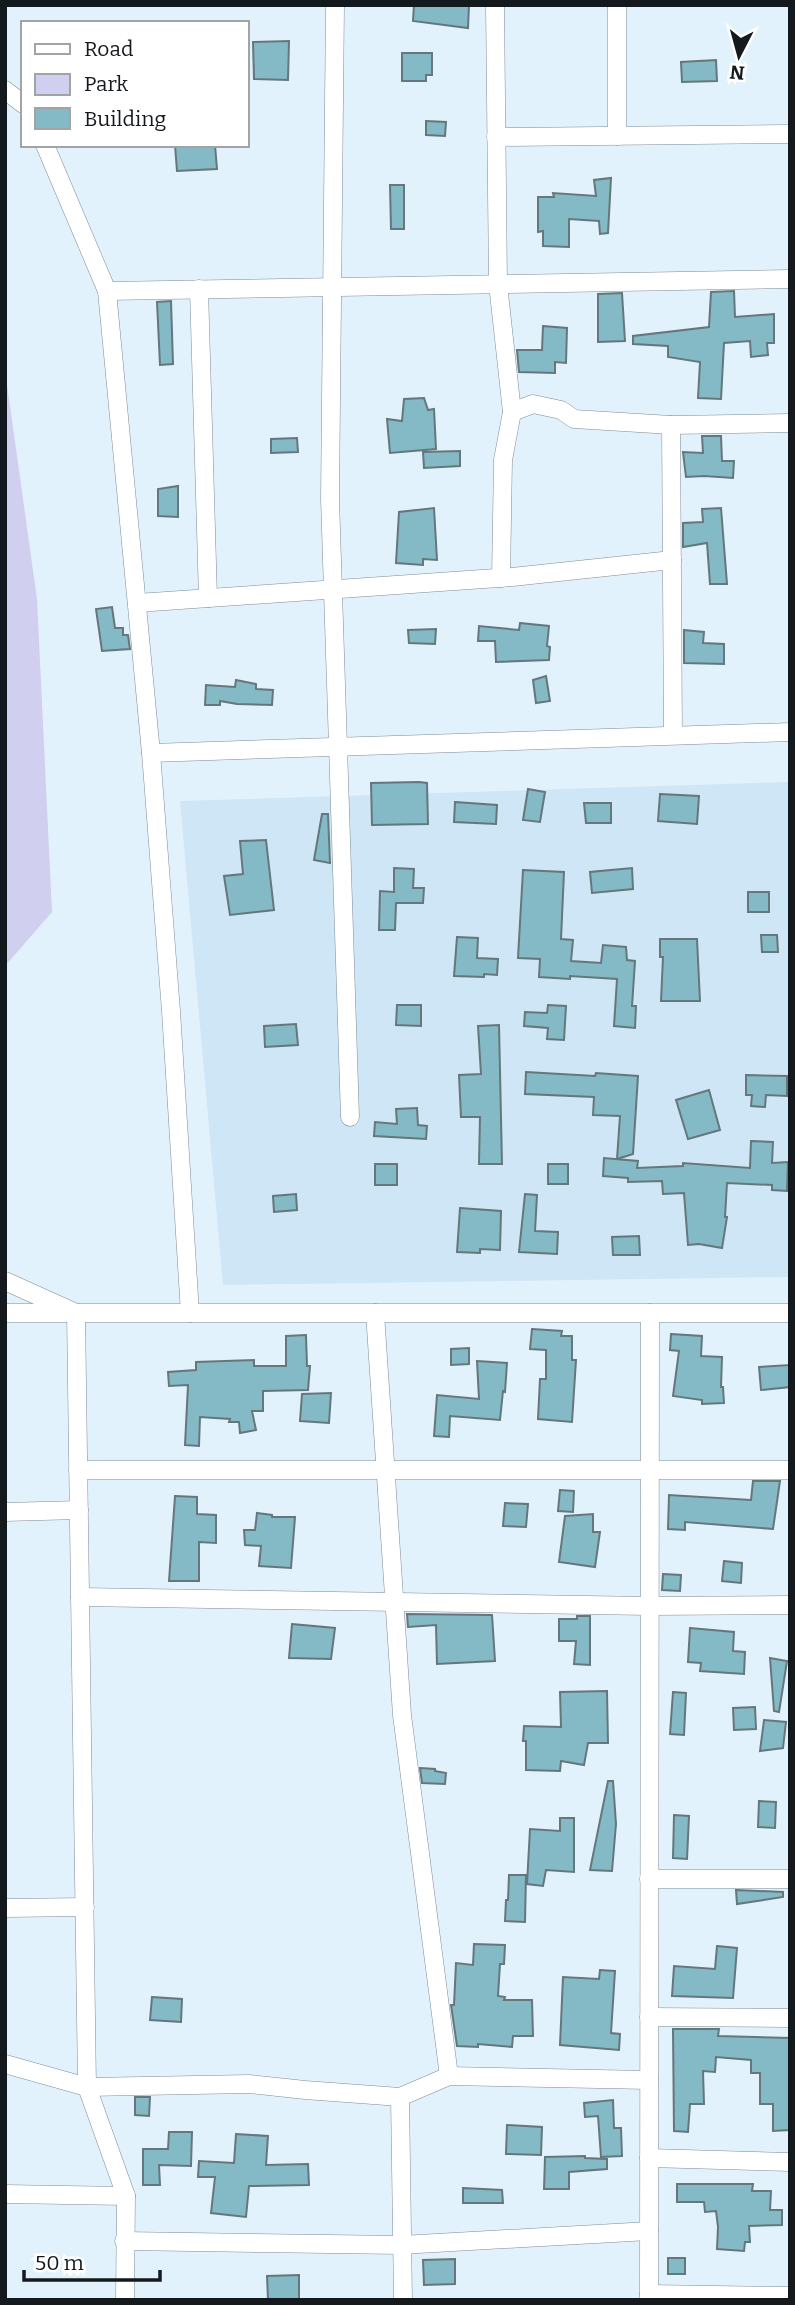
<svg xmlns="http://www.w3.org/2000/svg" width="795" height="2305" font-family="Bitter,serif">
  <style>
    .built { fill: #cfe6f6 }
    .green { fill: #d1cff0 }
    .building { fill: #84bac5; stroke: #65777b; stroke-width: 2 }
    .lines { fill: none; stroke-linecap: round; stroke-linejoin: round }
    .street-casing { stroke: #7e8d97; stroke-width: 19 }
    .street { stroke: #fff; stroke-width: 18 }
  </style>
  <rect width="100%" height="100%" fill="#e2f2fd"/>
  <polygon class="built" points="790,782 790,1277 223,1285 180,801"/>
  <polygon class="green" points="5,370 37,599 52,912 5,966"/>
  <g class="building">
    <polygon points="414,5 469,5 468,28 413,21"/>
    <polygon points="289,41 288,80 254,79 253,42"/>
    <polygon points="402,53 432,53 432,75 426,75 426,81 402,81"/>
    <polygon points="716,60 717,81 682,82 681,62"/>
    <polygon points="426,121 446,122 445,136 426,135"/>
    <polygon points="175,145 215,145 217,169 177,171"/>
    <polygon points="611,178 608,233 600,234 599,221 569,219 569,247 543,246 543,231 538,232 538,197 554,197 553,193 596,196 594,180"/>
    <polygon points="390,185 404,185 404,229 391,229"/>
    <polygon points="734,291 735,317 774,314 774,343 767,343 768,355 751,357 750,341 724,343 721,399 698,398 700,362 668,357 668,346 633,344 633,336 709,327 711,292"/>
    <polygon points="622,293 625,341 598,342 598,294"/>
    <polygon points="171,301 173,364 160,365 157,302"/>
    <polygon points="543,326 567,328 566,363 555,362 555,373 519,372 517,350 542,350"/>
    <polygon points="424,398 428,410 434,409 436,449 390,453 387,419 402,421 404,399"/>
    <polygon points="702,436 721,436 722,461 734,461 733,478 704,476 686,477 683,452 703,453"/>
    <polygon points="297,438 298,452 271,453 271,439"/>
    <polygon points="460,451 460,466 424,468 423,452"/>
    <polygon points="178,486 178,517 158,516 158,489"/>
    <polygon points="434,508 437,560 423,559 423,565 396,563 399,512"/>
    <polygon points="721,508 727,584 710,584 707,543 683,547 683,523 703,522 702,509"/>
    <polygon points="112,607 115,628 123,628 123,635 128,635 130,649 102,651 96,609"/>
    <polygon points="520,623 549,626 547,646 550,647 549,660 496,662 495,641 478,641 479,626 519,630"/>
    <polygon points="436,629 435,644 409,643 408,630"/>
    <polygon points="684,630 704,632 703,643 724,644 724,664 684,663"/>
    <polygon points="546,676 550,701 536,703 533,680"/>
    <polygon points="236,680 256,684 256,689 273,690 272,705 237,704 220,701 220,705 205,705 206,685 235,687"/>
    <polygon points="419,782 427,783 428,824 372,825 371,783"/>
    <polygon points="528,789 545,792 540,822 523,820"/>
    <polygon points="660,794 699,796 697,824 658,821"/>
    <polygon points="455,802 497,805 496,824 454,822"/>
    <polygon points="584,803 611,803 611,823 586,823"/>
    <polygon points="322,814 328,814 330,863 314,860"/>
    <polygon points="266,840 274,910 230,915 224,876 243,874 240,841"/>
    <polygon points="394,868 414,869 413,888 424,888 423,903 396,903 395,930 379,930 380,891 394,892"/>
    <polygon points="632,868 633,889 592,893 590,872"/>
    <polygon points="523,870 564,872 561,939 573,940 571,961 601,963 603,945 626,947 627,960 635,961 632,1006 636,1006 635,1028 614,1026 617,979 570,976 570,979 539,977 540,959 518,958"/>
    <rect x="748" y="892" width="21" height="20"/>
    <polygon points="761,935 777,935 778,952 762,952"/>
    <polygon points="457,937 478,938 477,958 498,959 497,975 484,974 484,977 454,976"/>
    <polygon points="660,939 697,939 700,1001 661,1001 663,957 660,957"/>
    <polygon points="397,1005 421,1005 421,1026 396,1025"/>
    <polygon points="548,1005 566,1006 564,1040 547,1039 548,1028 524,1026 525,1012 547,1013"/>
    <polygon points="296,1024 298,1045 265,1047 264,1026"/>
    <polygon points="499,1025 502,1164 479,1164 480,1117 461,1117 459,1075 481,1074 478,1026"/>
    <polygon points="526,1072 595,1076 596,1073 638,1076 633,1154 617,1159 620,1116 593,1115 594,1097 525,1094"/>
    <polygon points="746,1075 787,1076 787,1096 766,1095 765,1107 751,1106 752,1095 746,1095"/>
    <polygon points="709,1090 720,1130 688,1139 676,1100"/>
    <polygon points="417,1108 418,1125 427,1126 426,1139 374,1136 375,1122 397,1124 396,1109"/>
    <polygon points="751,1141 773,1142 772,1163 788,1162 787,1191 772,1190 772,1185 727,1183 725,1217 727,1217 722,1248 699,1244 688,1245 684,1193 663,1194 662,1181 628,1182 628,1178 603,1176 604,1158 638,1161 637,1168 683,1166 683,1163 750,1168"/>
    <rect x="375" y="1164" width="22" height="21"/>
    <rect x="548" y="1164" width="20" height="20"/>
    <polygon points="296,1194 297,1210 274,1212 273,1196"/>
    <polygon points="525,1194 537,1195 535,1231 558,1232 557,1254 519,1252"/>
    <polygon points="460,1208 501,1211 500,1250 480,1249 480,1253 457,1252"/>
    <polygon points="639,1236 640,1255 613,1255 612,1237"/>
    <polygon points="532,1329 562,1331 561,1336 572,1336 572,1360 576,1360 572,1422 538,1419 540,1379 546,1379 546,1350 530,1349"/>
    <polygon points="671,1334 702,1336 701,1356 722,1357 721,1387 723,1387 724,1403 702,1404 702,1400 673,1396 679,1351 670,1350"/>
    <polygon points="306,1335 307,1366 310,1366 308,1390 263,1391 263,1411 252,1411 256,1430 240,1433 239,1422 229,1422 230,1419 200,1417 199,1446 185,1445 188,1385 169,1386 168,1372 196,1370 196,1362 254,1360 254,1366 286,1366 286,1336"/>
    <polygon points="469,1348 469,1364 451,1365 451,1349"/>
    <polygon points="477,1361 507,1363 505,1392 503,1391 500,1420 450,1416 449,1437 434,1436 437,1395 479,1399"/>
    <polygon points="790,1365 790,1387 761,1390 759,1367"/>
    <polygon points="331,1393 329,1423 300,1421 302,1394"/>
    <polygon points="753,1481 780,1481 773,1529 685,1522 685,1530 668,1529 669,1495 751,1500"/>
    <polygon points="560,1490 574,1491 573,1512 558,1511"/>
    <polygon points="175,1496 197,1497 197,1514 216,1515 216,1543 199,1542 199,1581 169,1581"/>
    <polygon points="505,1503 528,1504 526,1527 503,1526"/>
    <polygon points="257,1513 272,1515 272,1517 295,1517 291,1568 259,1566 261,1546 245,1545 244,1530 255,1530"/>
    <polygon points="593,1514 593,1532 600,1532 595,1567 559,1562 565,1516"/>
    <polygon points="724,1561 742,1563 741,1583 722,1581"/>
    <polygon points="663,1574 681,1575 680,1591 662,1590"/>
    <polygon points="407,1614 492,1615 495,1661 437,1664 436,1625 408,1627"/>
    <polygon points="577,1616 590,1616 590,1665 574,1664 576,1641 559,1641 559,1619 577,1619"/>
    <polygon points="292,1624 335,1628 331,1659 289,1658"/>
    <polygon points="690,1628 734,1632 733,1651 745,1652 744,1674 700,1671 701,1663 688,1662"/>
    <polygon points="770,1658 787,1661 779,1712 774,1711"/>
    <polygon points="607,1691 608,1743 588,1743 584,1765 561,1761 560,1771 526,1770 526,1741 523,1741 524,1726 561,1727 560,1692"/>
    <polygon points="673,1692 686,1693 684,1735 670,1734"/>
    <polygon points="755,1707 756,1729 734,1730 733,1708"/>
    <polygon points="764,1720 786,1722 783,1748 760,1751"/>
    <polygon points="420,1768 435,1769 435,1771 446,1773 445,1784 422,1783"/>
    <polygon points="608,1781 613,1781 616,1824 612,1871 590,1870"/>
    <polygon points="759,1801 776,1802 775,1828 758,1827"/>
    <polygon points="674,1815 689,1816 687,1859 673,1858"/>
    <polygon points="560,1818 574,1818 574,1872 546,1870 543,1886 527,1884 530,1829 560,1831"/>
    <polygon points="509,1875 526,1875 525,1922 505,1921 506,1900 508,1900"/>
    <polygon points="736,1890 783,1892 783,1897 737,1904"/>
    <polygon points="474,1944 505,1945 504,1964 500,1964 498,1996 505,1997 504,2000 532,2000 533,2036 513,2036 512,2047 478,2044 478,2047 457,2046 451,2005 454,2005 456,1963 473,1965"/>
    <polygon points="717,1946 737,1948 733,1998 672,1996 674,1966 715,1969"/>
    <polygon points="600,1970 615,1971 611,2033 620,2034 619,2050 560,2045 563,1977 599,1979"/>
    <polygon points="152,1997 182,1999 181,2022 150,2020"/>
    <polygon points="673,2029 719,2029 718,2036 790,2038 790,2130 773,2131 773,2104 760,2104 760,2073 751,2073 751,2060 716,2057 715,2072 703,2071 704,2104 690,2104 688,2132 674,2131"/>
    <polygon points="135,2097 150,2097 149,2116 135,2115"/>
    <polygon points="613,2100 614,2128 621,2128 622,2156 601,2157 598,2116 585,2117 584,2103"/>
    <polygon points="507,2125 542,2127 541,2155 506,2154"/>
    <polygon points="169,2132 192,2132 191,2166 159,2165 160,2185 143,2185 143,2149 168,2149"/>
    <polygon points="236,2134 268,2136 266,2165 308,2164 309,2185 249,2186 246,2217 211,2213 215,2177 198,2177 199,2161 234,2163"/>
    <polygon points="585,2156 585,2158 607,2159 607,2169 569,2172 569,2189 544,2189 545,2157"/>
    <polygon points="677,2184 753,2184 752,2191 771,2191 770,2210 782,2210 782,2225 749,2226 750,2242 745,2242 744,2251 717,2249 718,2227 716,2211 705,2212 704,2202 677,2202"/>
    <polygon points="463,2188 502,2190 503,2203 463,2203"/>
    <rect x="668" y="2258" width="17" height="16"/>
    <polygon points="455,2259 455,2284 424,2285 423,2260"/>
    <polygon points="299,2275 299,2300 268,2300 267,2276"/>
  </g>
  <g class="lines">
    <g class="street-casing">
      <g id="street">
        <polyline points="335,5 330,499 350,1117"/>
        <polyline points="495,5 498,284 512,412 503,460 501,578"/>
        <polyline points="617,5 617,136"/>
        <polyline points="5,90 23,104"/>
        <polyline points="496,137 790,134"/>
        <polyline points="45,145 107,291 151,753 171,1011 190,1313"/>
        <polyline points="199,289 208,598"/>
        <polyline points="107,291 790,279"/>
        <polyline points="512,412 533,404 561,410 574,419 671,425 790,423"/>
        <polyline points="671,425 673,735"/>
        <polyline points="137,603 512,577 672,560"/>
        <polyline points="151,753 790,732"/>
        <polyline points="5,1281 76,1313 87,2087 126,2196 125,2300"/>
        <polyline points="5,1313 790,1313"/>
        <polyline points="375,1313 402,1715 449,2076"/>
        <polyline points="78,1470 790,1470"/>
        <polyline points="5,1512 79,1510"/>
        <polyline points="80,1597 649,1606 790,1605"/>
        <polyline points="649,1879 790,1879"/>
        <polyline points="5,1908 85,1907"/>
        <polyline points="649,2017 790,2018"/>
        <polyline points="5,2064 87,2087 249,2084 305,2090 400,2097"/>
        <polyline points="649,2158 790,2162"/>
        <polyline points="5,2194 126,2196"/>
        <polyline points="124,2241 401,2245 649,2231"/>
        <polyline points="649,2294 790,2296"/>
        <polyline points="403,2300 400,2097 449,2076 649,2080"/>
        <polyline points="649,2300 650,1313"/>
      </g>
    </g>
    <use href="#street" class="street"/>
  </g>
  <rect width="795" height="2305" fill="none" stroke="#14191d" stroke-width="14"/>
  <rect x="21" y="21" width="228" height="126" fill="#ffffff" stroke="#a1a3a5" stroke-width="2"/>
  <rect x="35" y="44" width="35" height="10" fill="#ffffff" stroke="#a1a3a5" stroke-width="2"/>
  <text x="84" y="56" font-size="21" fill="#14191d">Road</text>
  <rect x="35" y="74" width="35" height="21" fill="#d1cff0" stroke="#a1a3a5" stroke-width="2"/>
  <text x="84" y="91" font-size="21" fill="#14191d">Park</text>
  <rect x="35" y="108" width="35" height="21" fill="#84bac5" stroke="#a1a3a5" stroke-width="2"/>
  <text x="84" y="126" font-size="21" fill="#14191d">Building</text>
  <g transform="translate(739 56) rotate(186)" stroke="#ffffff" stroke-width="5" paint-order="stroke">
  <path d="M0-5L12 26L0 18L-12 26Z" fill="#14191d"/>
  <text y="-10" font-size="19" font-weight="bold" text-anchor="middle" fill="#14191d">N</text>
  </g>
  <path d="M24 2270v10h136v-10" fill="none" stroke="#14191d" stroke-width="3.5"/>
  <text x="35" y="2270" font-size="21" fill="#14191d" stroke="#ffffff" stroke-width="5" paint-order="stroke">50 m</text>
</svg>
